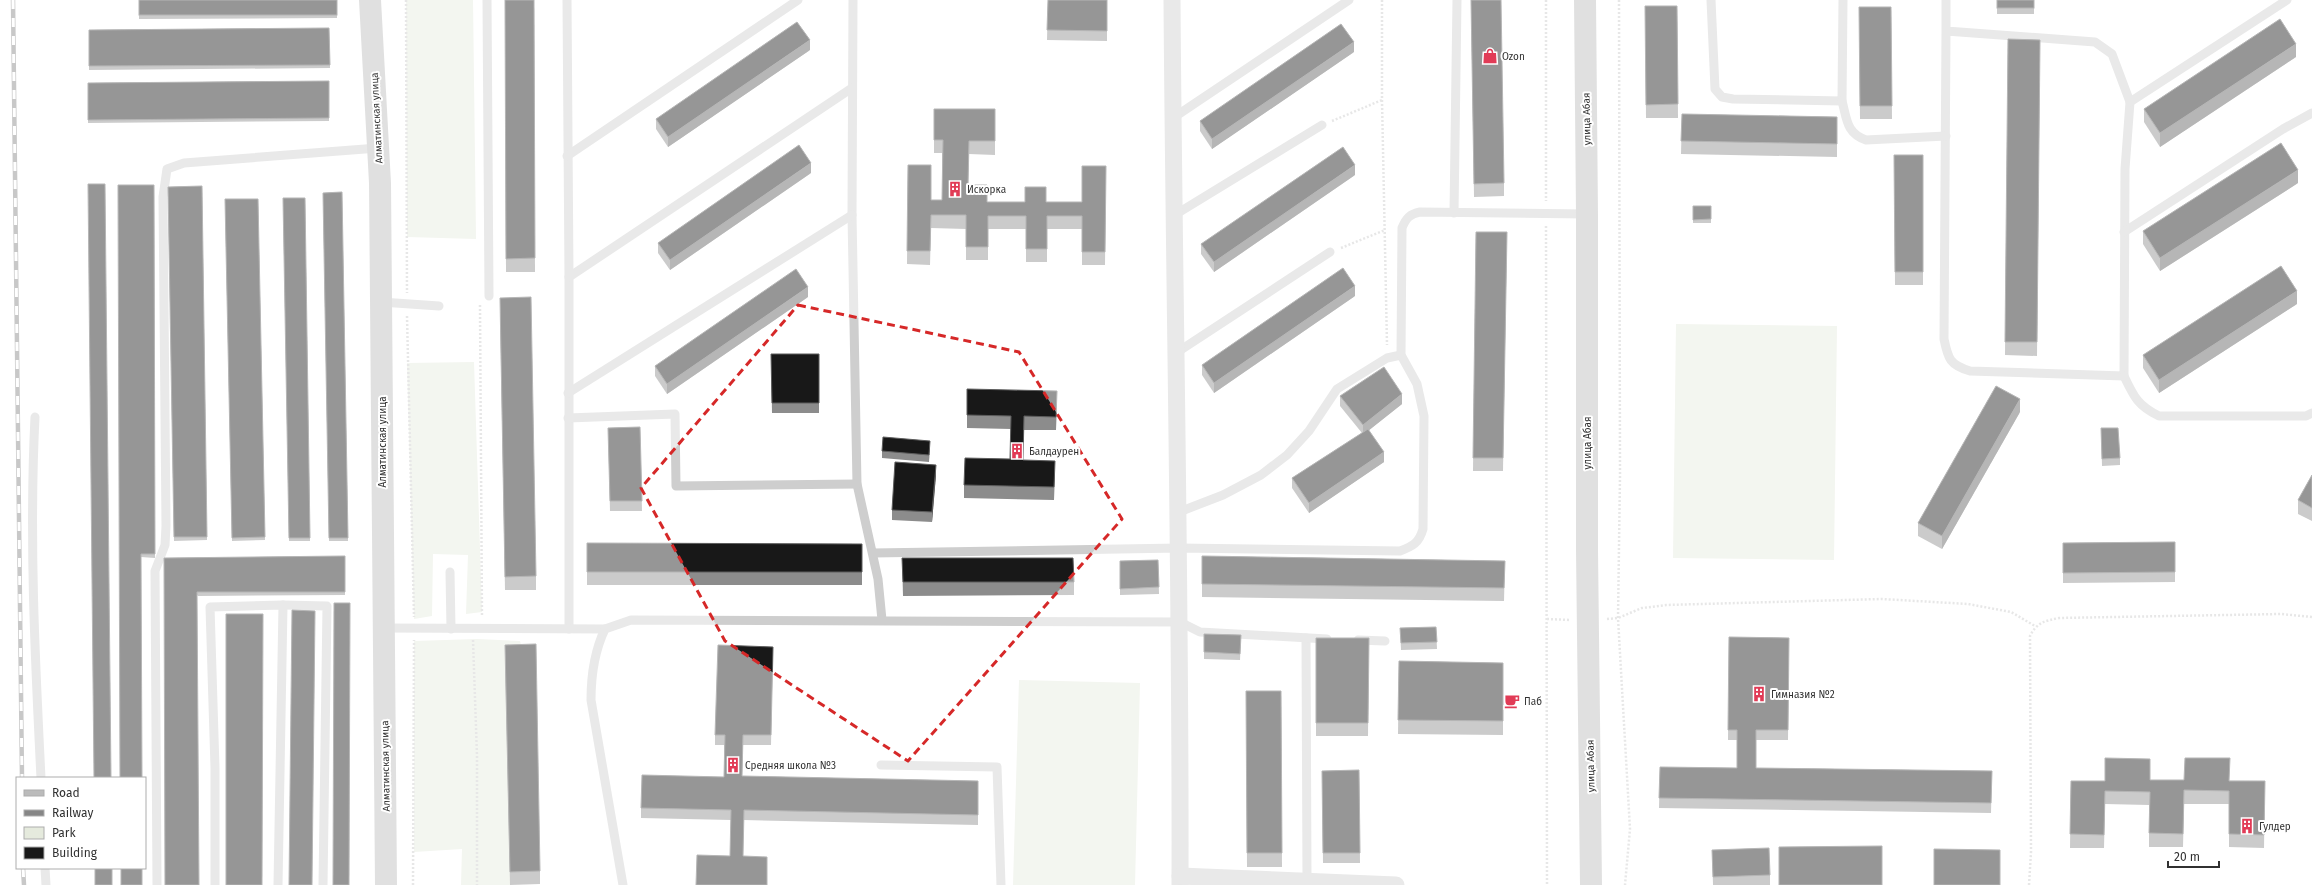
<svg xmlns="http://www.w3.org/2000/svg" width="2312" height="885" font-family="'Fira Sans',sans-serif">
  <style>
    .green { fill: #e5eadd }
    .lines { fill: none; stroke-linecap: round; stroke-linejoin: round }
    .path { stroke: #cbcbcb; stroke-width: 2.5; stroke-dasharray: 2 2; stroke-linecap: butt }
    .lane { stroke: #cecece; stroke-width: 9 }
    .street { stroke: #cecece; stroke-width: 17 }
    .secondary { stroke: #bbb; stroke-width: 22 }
    .rail-casing { stroke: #868686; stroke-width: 4.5 }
    .rail { stroke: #fff; stroke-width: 3; stroke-dasharray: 9; stroke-linecap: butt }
    .wall { fill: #8c8c8c }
    .shaded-wall { fill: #5d5d5d }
    .building { fill: #181818; stroke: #5d5d5d }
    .marked { fill: none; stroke: #d62828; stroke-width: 3; stroke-dasharray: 8 5; stroke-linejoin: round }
    .labels { text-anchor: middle; stroke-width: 4; stroke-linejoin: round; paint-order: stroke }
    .poi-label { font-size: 10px; fill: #313131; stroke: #fff; text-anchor: start }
    .street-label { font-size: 10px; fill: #313131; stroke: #fff }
  </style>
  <rect width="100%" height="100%" fill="#fff"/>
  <g class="green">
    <polygon points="406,0 473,0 476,239 407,237"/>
    <polygon points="1676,324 1837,326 1834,560 1673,558"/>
    <polygon points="474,362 482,612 466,614 468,555 433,554 432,616 414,619 407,363"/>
    <polygon points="477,639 520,641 524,657 510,885 518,885 461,885 462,849 414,852 414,641"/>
    <polygon points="1019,680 1140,683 1135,885 1013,885"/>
  </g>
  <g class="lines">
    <g class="path">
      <polyline points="406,0 407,293"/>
      <polyline points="1382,0 1382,100 1387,345"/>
      <polyline points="1546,0 1546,201"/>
      <polyline points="1619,0 1620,475 1618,618 1630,829 1625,885"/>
      <polyline points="1332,121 1382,100"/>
      <polyline points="1546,226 1547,885"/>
      <polyline points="1341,248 1385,230"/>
      <polyline points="480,305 482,616"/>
      <polyline points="407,316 414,617"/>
      <polyline points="1547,619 1570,620"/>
      <polyline points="1607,619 1618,618 1642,608 1666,605 1882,599 1968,604 2011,612 2035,626"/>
      <polyline points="473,640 477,756 477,885"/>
      <polyline points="413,885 414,640"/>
      <path d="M2029,885L2031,852L2030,636C2037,622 2045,621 2059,618L2281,614L2312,617"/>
    </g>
    <g class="lane">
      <polyline points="487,0 489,296"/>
      <polyline points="567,0 569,277 569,629"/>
      <polyline points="853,0 852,215 857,484 878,579 882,620"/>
      <polyline points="1711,0 1715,89 1722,97 1733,99 1842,101 1843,0"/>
      <path d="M1946,0V31L2095,42L2112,54L2130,102L2125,169L2124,376L1970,371C1950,365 1948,359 1944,339L1946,31"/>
      <path d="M1842,101C1847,119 1846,133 1866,140L1946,136"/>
      <polyline points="2130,102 2287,0"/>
      <polyline points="1173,118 1349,0"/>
      <polyline points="567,156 798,0"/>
      <polyline points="1454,213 1457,0"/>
      <polyline points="1173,216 1322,125"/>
      <polyline points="2124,232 2283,129 2312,113"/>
      <polyline points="569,277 852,88"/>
      <polyline points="381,302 439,306"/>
      <polyline points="1176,353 1330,252"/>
      <path d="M2124,376C2134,397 2138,406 2159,416H2306L2312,413"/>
      <polyline points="568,393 852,215"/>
      <path d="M35,417C29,537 35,658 41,778"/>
      <polyline points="568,418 675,414 676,486 857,484"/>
      <polyline points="1179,512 1223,495 1261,475 1287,455 1309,431 1337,389 1387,358 1401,355"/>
      <path d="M873,553L1179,548L1400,551C1413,546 1419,543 1423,529L1424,416L1417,384L1401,355L1402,228C1406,218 1410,214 1420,212L1587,214"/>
      <polyline points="450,572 451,629"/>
      <polyline points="283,605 327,606 323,885"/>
      <polyline points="383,628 605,629"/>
      <polyline points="1306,638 1307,880"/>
      <polyline points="1358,640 1385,641"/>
      <polyline points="881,765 997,767 1001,885"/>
      <polyline points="45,868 46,885"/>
      <polyline points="157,885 155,571 165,545 166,526 163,197 167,169 184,163 378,148"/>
      <polyline points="215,885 215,768 210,607 283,605 278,885"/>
      <path d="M623,885L591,700C591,675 594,652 605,629L631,620L1180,622L1200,632L1327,639"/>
    </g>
    <g class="street">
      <path d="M1172,0C1174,295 1181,590 1180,885"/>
      <polyline points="1180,876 1396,885"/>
    </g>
    <g class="secondary">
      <polyline points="370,0 380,183 386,885"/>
      <polyline points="1585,0 1587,214 1587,551 1591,885"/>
    </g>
    <g class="rail-casing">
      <g id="rail">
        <polyline points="13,0 22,778"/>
        <polyline points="23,868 24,885"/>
      </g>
    </g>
    <use href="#rail" class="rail"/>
  </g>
  <g class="wall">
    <polygon points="139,0 337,0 337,18 139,19"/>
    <polygon points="505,0 534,0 535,272 506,272"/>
    <polygon points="1048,0 1107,0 1107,41 1047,40"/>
    <polygon points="1471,0 1504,183 1504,196 1474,197"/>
    <rect x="1997" y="0" width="37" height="14"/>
    <polygon points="1645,6 1677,6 1678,118 1646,118"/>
    <polygon points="1859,7 1891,7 1892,119 1860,119"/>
    <polygon points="329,28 330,68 89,70 89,30"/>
    <polygon points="2008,39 2040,40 2037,356 2005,355"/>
    <polygon points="810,50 668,147 656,129 656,119"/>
    <polygon points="1354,52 1212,149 1200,131 1200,121"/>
    <polygon points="2296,57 2160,147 2144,122 2144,109"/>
    <polygon points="329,81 329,121 88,123 88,83"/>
    <polygon points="934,109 995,109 995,155 969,154 968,185 987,202 1082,202 1106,166 1105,265 1082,265 1082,229 1047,229 1047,262 1026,262 1026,229 988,229 988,260 966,260 966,229 931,228 930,265 907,264 908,165 931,200 942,200 942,153 934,153"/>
    <polygon points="1682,114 1837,117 1837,157 1681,154"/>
    <polygon points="1894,155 1923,155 1923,285 1895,285"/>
    <polygon points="811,173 670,270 658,253 658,243"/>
    <polygon points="1355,175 1214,272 1201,254 1201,244"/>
    <polygon points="2298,183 2160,271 2143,244 2143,231"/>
    <polygon points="154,185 155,558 141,557 120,778"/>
    <polygon points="202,186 207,540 174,541 168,187"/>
    <polygon points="342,192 348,541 329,541 323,193"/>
    <polygon points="283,198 305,198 310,541 289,541"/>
    <polygon points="225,199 258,199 265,540 232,541"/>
    <rect x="1693" y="206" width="18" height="17"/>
    <polygon points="1476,232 1507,232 1503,471 1473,471"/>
    <polygon points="1355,296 1214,393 1202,375 1202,365"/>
    <polygon points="808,297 667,394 655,376 655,366"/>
    <polygon points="2297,304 2159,393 2143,368 2143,355"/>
    <polygon points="500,311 536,576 536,590 505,590"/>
    <polygon points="771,354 819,354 819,413 772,413"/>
    <polygon points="1340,396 1402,404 1369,430 1384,462 1309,513 1292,488 1292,478 1362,433 1340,406"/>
    <polygon points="1057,404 1056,430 1024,430 1023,460 1055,474 1054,500 964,498 964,485 1010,459 1011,429 967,428 967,415"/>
    <polygon points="2020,412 1942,549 1918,536 1918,523"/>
    <polygon points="640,427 642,511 610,511 608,428"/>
    <polygon points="2101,428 2120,458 2120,465 2102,466"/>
    <polygon points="930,448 929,462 882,458 882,451"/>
    <polygon points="936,475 932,522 892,520 892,510"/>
    <polygon points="2312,475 2312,521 2298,514 2298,500"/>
    <polygon points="2175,542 2175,582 2063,583 2063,543"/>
    <polygon points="587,543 862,544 862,585 587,585"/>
    <polygon points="345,556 345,595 198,596 164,558"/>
    <polygon points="1202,556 1505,561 1504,601 1202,597"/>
    <polygon points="902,558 1074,582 1074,595 903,596"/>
    <polygon points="1158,560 1159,594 1120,595 1120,561"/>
    <polygon points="1436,627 1437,649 1401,650 1400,628"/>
    <polygon points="1204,634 1241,635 1240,660 1204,659"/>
    <polygon points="1729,637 1789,638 1788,740 1756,740 1756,768 1992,771 1991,813 1659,808 1660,767 1737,768 1737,740 1728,740"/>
    <polygon points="1316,638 1369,638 1368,736 1316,736"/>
    <polygon points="773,647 771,745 743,745 742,776 978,781 978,825 744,820 730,856 731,820 641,818 641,808 724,777 724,745 715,745 715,735"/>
    <polygon points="505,658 540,871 540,884 510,885"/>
    <polygon points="1399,661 1503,663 1503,735 1398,734"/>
    <polygon points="1246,691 1281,691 1282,867 1247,867"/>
    <polygon points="1359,770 1360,863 1323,863 1322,771"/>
    <polygon points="2150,780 2265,781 2264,848 2229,847 2229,804 2184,804 2183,847 2149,847 2149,805 2105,804 2104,848 2070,848 2071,781 2105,781"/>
    <polygon points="1712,850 1770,875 1770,885 1713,885"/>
  </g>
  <g class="shaded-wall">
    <polygon points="810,40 810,50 668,147 668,137"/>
    <polygon points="1354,42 1354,52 1212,149 1212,139"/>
    <polygon points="2296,44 2296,57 2160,147 2160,133"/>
    <polygon points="811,163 811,173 670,270 670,260"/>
    <polygon points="1355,165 1355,175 1214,272 1214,262"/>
    <polygon points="2298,170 2298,183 2160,271 2160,258"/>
    <polygon points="1355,286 1355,296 1214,393 1214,383"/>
    <polygon points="808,287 808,297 667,394 667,384"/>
    <polygon points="2297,291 2297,304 2159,393 2159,380"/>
    <polygon points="1402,394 1402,404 1363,435 1363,425"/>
    <polygon points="2020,399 2020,412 1942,549 1942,536"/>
    <polygon points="1384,452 1384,462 1309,513 1309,503"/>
    <polygon points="936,465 936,475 932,522 932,512"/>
  </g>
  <g class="building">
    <rect x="139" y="0" width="198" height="15"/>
    <polygon points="505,0 534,0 535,258 506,259"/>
    <polygon points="1048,0 1107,0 1107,31 1047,30"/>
    <polygon points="1471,0 1501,0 1504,183 1474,184"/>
    <rect x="1997" y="0" width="37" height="8"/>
    <polygon points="1645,6 1677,6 1678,104 1646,105"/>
    <polygon points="1859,7 1891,7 1892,106 1860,106"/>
    <polygon points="2280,19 2296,44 2160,133 2144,109"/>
    <polygon points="797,22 810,40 668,137 656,119"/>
    <polygon points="1341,24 1354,42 1212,139 1200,121"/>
    <polygon points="329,28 330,65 89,66 89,30"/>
    <polygon points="2008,39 2040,40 2037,342 2005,342"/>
    <polygon points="329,81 329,118 88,120 88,83"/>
    <polygon points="934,109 995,109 995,141 969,141 968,185 987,185 987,202 1025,202 1025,187 1046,187 1046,202 1082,202 1082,166 1106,166 1105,252 1082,252 1082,216 1047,216 1047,249 1026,249 1026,216 988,216 988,247 966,247 966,215 931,215 930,251 907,251 908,165 931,165 931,200 942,200 943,140 934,140"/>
    <polygon points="1682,114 1837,117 1837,144 1681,141"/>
    <polygon points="2281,143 2298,170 2160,258 2143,231"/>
    <polygon points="799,145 811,163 670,260 658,243"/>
    <polygon points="1343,147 1355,165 1214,262 1201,244"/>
    <polygon points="1894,155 1923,155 1923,272 1895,272"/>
    <polygon points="88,184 105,184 111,778 94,778"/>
    <polygon points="118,185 154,185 155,554 141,554 142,778 120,778"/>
    <polygon points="202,186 207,537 174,537 168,187"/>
    <polygon points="342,192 348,538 329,538 323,193"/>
    <polygon points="283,198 305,198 310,538 289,538"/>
    <polygon points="225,199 258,199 265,537 232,538"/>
    <polygon points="1693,206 1711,206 1711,219 1693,220"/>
    <polygon points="1476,232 1507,232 1503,458 1473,458"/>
    <polygon points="2281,266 2297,291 2159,380 2143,355"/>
    <polygon points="1343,268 1355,286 1214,383 1202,365"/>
    <polygon points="796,269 808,287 667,384 655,366"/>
    <polygon points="531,297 536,576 505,577 500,298"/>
    <polygon points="771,354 819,354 819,403 772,403"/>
    <polygon points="1384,367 1402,394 1363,425 1340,396"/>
    <polygon points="1996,386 2020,399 1942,536 1918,523"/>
    <polygon points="967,389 1057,391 1056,417 1024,416 1023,460 1055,461 1054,487 964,485 965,458 1010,459 1011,416 967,415"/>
    <polygon points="640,427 642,501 610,501 608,428"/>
    <polygon points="2101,428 2118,428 2120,458 2102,459"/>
    <polygon points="1368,429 1384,452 1309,503 1292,478"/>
    <polygon points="883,437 930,441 929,455 882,451"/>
    <polygon points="895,462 936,465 932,512 892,510"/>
    <polygon points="2312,475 2312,508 2298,500"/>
    <polygon points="2175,542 2175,572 2063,573 2063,543"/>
    <polygon points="587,543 862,544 862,572 587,572"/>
    <polygon points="345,556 345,592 197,592 199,885 165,885 164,558"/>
    <polygon points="1202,556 1505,561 1504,588 1202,584"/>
    <polygon points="902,558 1073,558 1074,582 903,582"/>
    <polygon points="1158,560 1159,587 1120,589 1120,561"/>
    <polygon points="334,603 350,603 349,885 333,885"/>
    <polygon points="292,610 315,611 312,885 289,885"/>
    <polygon points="226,614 263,614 262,885 226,885"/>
    <polygon points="1436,627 1437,642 1401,643 1400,628"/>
    <polygon points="1204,634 1241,635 1240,654 1204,652"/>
    <polygon points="1729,637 1789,638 1788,730 1756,730 1756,768 1992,771 1991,803 1659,798 1660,767 1737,768 1737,730 1728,730"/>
    <polygon points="1316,638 1369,638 1368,723 1316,723"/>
    <polygon points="536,644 540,871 510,872 505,645"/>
    <polygon points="718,645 773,647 771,735 743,735 742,776 978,781 978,815 744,810 743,856 767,857 767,885 696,885 697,855 730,856 731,810 641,808 642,775 724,777 725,735 715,735"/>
    <polygon points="1399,661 1503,663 1503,721 1398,720"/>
    <polygon points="1246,691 1281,691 1282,853 1247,853"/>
    <polygon points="2105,758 2150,759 2150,780 2184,780 2185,758 2230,758 2229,781 2265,781 2264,835 2229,834 2229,791 2184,790 2183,834 2149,833 2150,792 2105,791 2104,835 2070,834 2071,781 2105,781"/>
    <polygon points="1359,770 1360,853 1323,853 1322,771"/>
    <polygon points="1882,846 1882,885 1779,885 1779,847"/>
    <polygon points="1769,848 1770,875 1713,877 1712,850"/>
    <polygon points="1934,849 2000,850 2000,885 1934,885"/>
    <rect x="95" y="868" width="17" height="17"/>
    <rect x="121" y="868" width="21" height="17"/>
  </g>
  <path d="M0 0H2312V885H0ZM798,305L1019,352L1122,519L908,761L725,641L641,488Z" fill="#fff" fill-opacity=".55" fill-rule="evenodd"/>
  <path class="marked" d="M798,305L1019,352L1122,519L908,761L725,641L641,488Z"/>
  <defs>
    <g id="shop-bare" transform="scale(1.2)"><path d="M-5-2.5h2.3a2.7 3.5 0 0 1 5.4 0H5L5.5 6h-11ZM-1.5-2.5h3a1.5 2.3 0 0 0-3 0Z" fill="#e13b56" stroke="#fff" stroke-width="2.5" paint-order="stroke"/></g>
    <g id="building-bare" transform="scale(1.2)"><path d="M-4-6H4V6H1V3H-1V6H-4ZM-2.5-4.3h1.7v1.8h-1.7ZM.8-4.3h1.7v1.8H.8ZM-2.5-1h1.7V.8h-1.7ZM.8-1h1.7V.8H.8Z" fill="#e13b56" stroke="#fff" stroke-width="2.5" paint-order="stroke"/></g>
    <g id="cafe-bare" transform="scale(1.2)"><path d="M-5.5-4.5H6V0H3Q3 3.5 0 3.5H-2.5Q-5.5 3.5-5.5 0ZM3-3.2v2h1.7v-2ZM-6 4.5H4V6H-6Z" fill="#e13b56" stroke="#fff" stroke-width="2.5" paint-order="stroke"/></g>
  </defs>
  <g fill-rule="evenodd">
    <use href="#shop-bare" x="1490" y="56"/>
    <use href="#building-bare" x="955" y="189"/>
    <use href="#building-bare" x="1017" y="451"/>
    <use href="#building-bare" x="1759" y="694"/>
    <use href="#cafe-bare" x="1512" y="701"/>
    <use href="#building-bare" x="733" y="765"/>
    <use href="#building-bare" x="2247" y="826"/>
  </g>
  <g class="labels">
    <g class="poi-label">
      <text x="1502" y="60">Ozon</text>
      <text x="967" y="193">Искоркa</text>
      <text x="1029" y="455">Балдаурен</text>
      <text x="1771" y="698">Гимназия №2</text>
      <text x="1524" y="705">Паб</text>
      <text x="745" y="769">Средняя школа №3</text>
      <text x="2259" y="830">Гулдер</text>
    </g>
    <g class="street-label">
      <text transform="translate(376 118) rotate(-93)" y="4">Алматинская улица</text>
      <text transform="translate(1586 119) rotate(-91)" y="4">улица Абая</text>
      <text transform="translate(382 442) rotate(-90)" y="4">Алматинская улица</text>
      <text transform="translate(1587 443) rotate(-90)" y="4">улица Абая</text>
      <text transform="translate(385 766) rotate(-91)" y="4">Алматинская улица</text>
      <text transform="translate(1590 766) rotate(-91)" y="4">улица Абая</text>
    </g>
  </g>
  <rect x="16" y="777" width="130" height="92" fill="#ffffff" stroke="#adadad"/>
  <rect x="24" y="790" width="20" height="6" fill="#bbbbbb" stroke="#adadad"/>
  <text x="52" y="797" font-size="12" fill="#313131">Road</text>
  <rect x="24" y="810" width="20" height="6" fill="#868686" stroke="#adadad"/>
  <text x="52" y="817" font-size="12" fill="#313131">Railway</text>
  <rect x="24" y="827" width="20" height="12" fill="#e5eadd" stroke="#adadad"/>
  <text x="52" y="837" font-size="12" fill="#313131">Park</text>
  <rect x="24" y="847" width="20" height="12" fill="#181818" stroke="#adadad"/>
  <text x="52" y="857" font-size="12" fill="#313131">Building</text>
  <path d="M2168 861v6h51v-6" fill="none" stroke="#313131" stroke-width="2"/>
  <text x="2174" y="861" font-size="12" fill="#313131" stroke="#ffffff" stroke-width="3" paint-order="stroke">20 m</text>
</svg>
